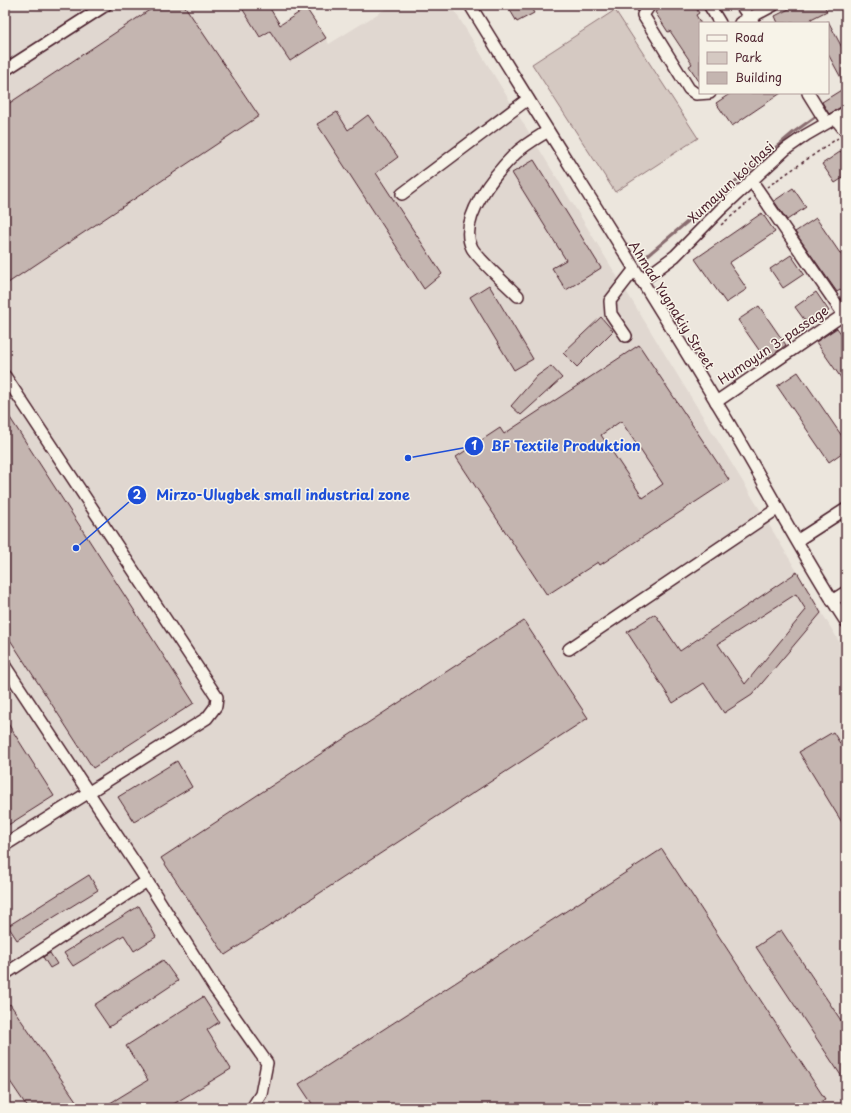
<svg xmlns="http://www.w3.org/2000/svg" width="851" height="1113" font-family="'Playpen Sans',sans-serif">
  <style>
    .built { fill: #e0d7d0 }
    .green { fill: #d5c9c2; stroke: #907476 }
    .lines { fill: none; stroke-linecap: round; stroke-linejoin: round }
    .stream { stroke: #896c6f; stroke-width: 3 }
    .building { fill: #c4b5b0; stroke: #4a1f2b; fill-rule: evenodd }
    .minor-casing { stroke: #4a1f2b; stroke-width: 14 }
    .path { stroke: #4a1f2b; stroke-width: 1.5; stroke-dasharray: 3 3; stroke-linecap: butt }
    .minor { stroke: #f7f3e8; stroke-width: 11 }
    .labels { text-anchor: middle; stroke-width: 3; stroke-linejoin: round; paint-order: stroke }
    .street-label { font-size: 13px; fill: #4a1f2b; stroke: #f7f3e8 }
    .leader { fill: none; stroke: #1d4ed8; stroke-width: 1.5 }
    .callout-dot { fill: #1d4ed8; stroke: #f7f3e8; stroke-width: 1.5 }
    .mark-label { font-size: 12px; text-anchor: middle; font-weight: bold; fill: #fff }
    .callout-label { font-size: 14px; text-anchor: middle; font-weight: bold; fill: #1d4ed8; stroke: #f7f3e8; stroke-width: 3; stroke-linejoin: round; paint-order: stroke }
  </style>
  <rect width="100%" height="100%" fill="#ece6dd"/>
  <filter id="ink" filterUnits="userSpaceOnUse"><feTurbulence type="fractalNoise" baseFrequency=".025" numOctaves="2"/><feDisplacementMap in="SourceGraphic" scale="8" xChannelSelector="R" yChannelSelector="G"/><feConvolveMatrix kernelMatrix="1 2 1 2 8 2 1 2 1" color-interpolation-filters="sRGB"/></filter>
  <g filter="url(#ink)">
    <polygon class="built" points="5,5 239,5 260,38 271,31 290,61 326,39 329,44 392,5 451,5 765,518 846,653 846,1108 5,1108"/>
    <polygon class="green" points="615,10 698,138 615,192 532,64"/>
    <g class="lines">
      <polyline class="stream" points="648,255 794,132 829,107"/>
    </g>
    <g class="building">
      <polygon points="157,5 184,5 259,116 5,285 5,106"/>
      <polygon points="240,5 268,5 280,25 306,8 326,38 290,61 270,31 260,37"/>
      <polygon points="507,5 529,5 534,13 517,22"/>
      <polygon points="666,5 694,5 699,13 696,15 700,22 700,83 689,66 692,64 670,31 668,32 655,12"/>
      <polygon points="797,5 824,5 827,11 811,19 813,23 778,23 775,16"/>
      <polygon points="828,21 846,55 846,104 829,114 822,102 846,87 828,54"/>
      <polygon points="731,93 781,93 732,126 716,103"/>
      <polygon points="337,112 348,130 368,115 398,157 376,173 442,274 424,289 317,124"/>
      <polygon points="843,150 846,154 846,176 835,183 822,164"/>
      <polygon points="534,160 601,268 566,290 552,268 566,260 512,173"/>
      <polygon points="793,188 806,207 787,220 774,201"/>
      <polygon points="762,213 775,232 729,263 747,289 726,303 695,259"/>
      <polygon points="816,218 846,262 846,286 837,292 795,232"/>
      <polygon points="791,255 804,274 783,288 770,269"/>
      <polygon points="489,285 533,359 514,370 470,297"/>
      <polygon points="816,292 829,311 808,325 795,307"/>
      <polygon points="759,306 786,345 766,360 738,320"/>
      <polygon points="601,317 613,331 577,367 563,353"/>
      <polygon points="837,328 846,340 846,385 816,342"/>
      <path d="M639,345L729,480L600,565L598,562L547,595L456,457L500,428L504,434ZM621,421L663,484L643,498L601,435Z"/>
      <polygon points="551,366 562,378 521,415 511,406 537,376"/>
      <polygon points="798,372 846,442 846,450 829,462 777,386"/>
      <polygon points="5,410 194,703 93,768 5,632"/>
      <path d="M797,572L821,613L752,695L724,713L704,683L673,703L627,632L655,614L680,651ZM796,594L806,610L745,684L718,644Z"/>
      <polygon points="524,621 588,718 225,955 161,858"/>
      <polygon points="5,719 54,796 5,827"/>
      <polygon points="833,732 846,753 846,829 799,752"/>
      <polygon points="177,761 192,787 134,822 118,797"/>
      <polygon points="662,849 825,1099 811,1108 315,1108 299,1084"/>
      <polygon points="89,875 98,890 17,940 8,926"/>
      <polygon points="139,906 156,937 134,951 124,935 73,966 64,953"/>
      <polygon points="781,930 846,1028 846,1083 756,947"/>
      <polygon points="50,953 57,964 50,968 43,957"/>
      <polygon points="163,960 178,981 109,1027 94,1005"/>
      <polygon points="203,997 219,1022 207,1030 231,1069 167,1108 102,1108 148,1080 126,1046"/>
      <polygon points="10,1004 81,1108 28,1108 5,1074 5,1008"/>
    </g>
    <g class="lines">
      <g class="minor-casing">
        <g id="minor">
          <path d="M470,5C551,137 635,267 715,400C760,473 799,550 846,622"/>
          <polyline points="650,5 643,15 689,89 696,94 710,93"/>
          <polyline points="709,5 720,23"/>
          <polyline points="741,5 753,23"/>
          <polyline points="740,23 774,5"/>
          <polyline points="5,70 106,5"/>
          <polyline points="808,93 826,122"/>
          <polyline points="835,118 846,132"/>
          <polyline points="751,180 846,318"/>
          <polyline points="402,194 528,99"/>
          <polyline points="641,281 675,256 720,210 786,149 806,135 846,112"/>
          <path d="M518,296C507,285 478,259 472,248C457,219 496,173 515,154C524,145 537,138 548,131"/>
          <polyline points="626,336 611,314 610,301 634,270"/>
          <polyline points="5,376 217,697 216,706 207,718 5,845"/>
          <polyline points="716,402 846,313"/>
          <polyline points="798,540 846,509"/>
          <polyline points="832,601 846,592"/>
          <polyline points="569,649 777,509"/>
          <polyline points="5,666 147,881 215,989 267,1063 261,1094 252,1108"/>
          <polyline points="5,974 147,881"/>
        </g>
      </g>
      <g class="path">
        <polyline points="767,187 838,138"/>
        <polyline points="721,225 752,199"/>
      </g>
      <use href="#minor" class="minor"/>
    </g>
  </g>
  <g class="labels">
    <g class="street-label">
      <text transform="translate(731 182) rotate(-43)" y="5">Xumayun ko'chasi</text>
      <text transform="translate(672 305) rotate(58)" y="5">Ahmad Yugnakiy Street</text>
      <text transform="translate(773 345) rotate(-34)" y="5">Humoyun 3-passage</text>
    </g>
  </g>
  <path class="leader" d="M408 458L474 446M76 548L137 495"/>
  <g class="callout-dot">
    <circle cx="408" cy="458" r="4"/>
    <circle cx="76" cy="548" r="4"/>
    <circle cx="474" cy="446" r="10"/>
    <circle cx="137" cy="495" r="10"/>
  </g>
  <g class="mark-label">
    <text x="474" y="450">1</text>
    <text x="137" y="499">2</text>
  </g>
  <g class="callout-label">
    <text x="566" y="451">BF Textile Produktion</text>
    <text x="283" y="500">Mirzo-Ulugbek small industrial zone</text>
  </g>
  <rect width="851" height="1113" fill="none" stroke="#f7f3e8" stroke-width="20"/>
  <rect x="10" y="10" width="831" height="1093" fill="none" stroke="#4a1f2b" stroke-width="1.5" filter="url(#ink)"/>
  <rect x="699" y="22" width="130" height="72" fill="#f7f3e8" stroke="#b29e9c"/>
  <rect x="707" y="35" width="20" height="6" fill="#f7f3e8" stroke="#b29e9c"/>
  <text x="735" y="42" font-size="12" fill="#4a1f2b">Road</text>
  <rect x="707" y="52" width="20" height="12" fill="#d5c9c2" stroke="#b29e9c"/>
  <text x="735" y="62" font-size="12" fill="#4a1f2b">Park</text>
  <rect x="707" y="72" width="20" height="12" fill="#c4b5b0" stroke="#b29e9c"/>
  <text x="735" y="82" font-size="12" fill="#4a1f2b">Building</text>
</svg>
